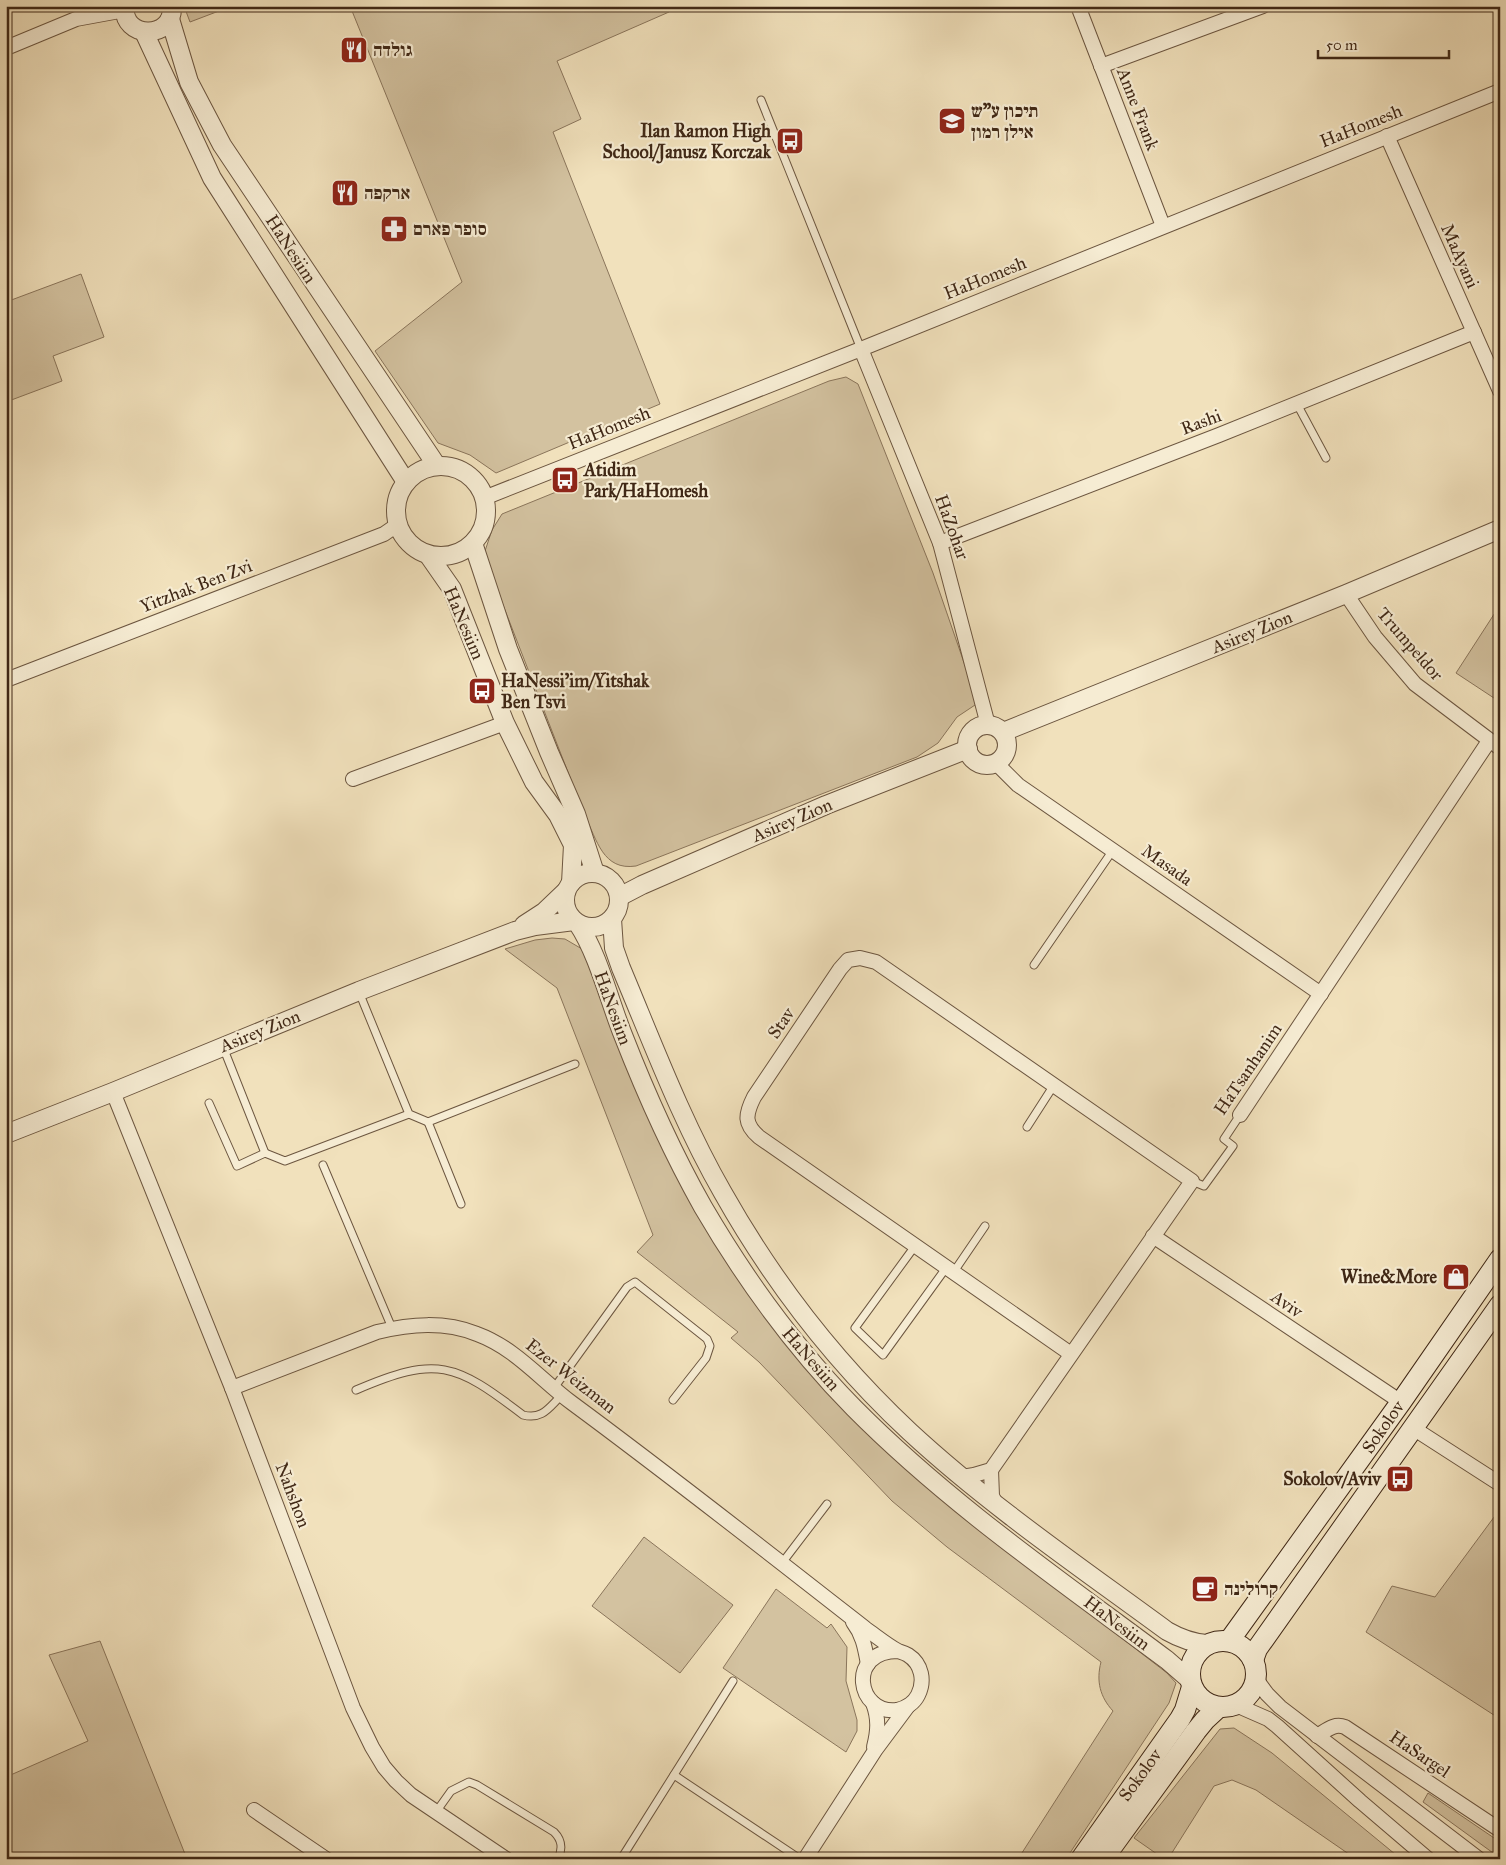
<svg xmlns="http://www.w3.org/2000/svg" width="1506" height="1865" font-family="'IM FELL Great Primer','Frank Ruhl Libre',serif">
  <style>
    .green { fill: #d3c2a0; stroke: #8a755b }
    .lines { fill: none; stroke-linecap: round; stroke-linejoin: round }
    .service-casing { stroke: #6c5640; stroke-width: 9 }
    .minor-casing { stroke: #6c5640; stroke-width: 16 }
    .tertiary-casing { stroke: #6c5640; stroke-width: 20 }
    .secondary-casing { stroke: #402816; stroke-width: 22 }
    .service { stroke: #f6ecd3; stroke-width: 7 }
    .minor { stroke: #f6ecd3; stroke-width: 14 }
    .tertiary { stroke: #f6ecd3; stroke-width: 18 }
    .secondary { stroke: #f6ecd3; stroke-width: 20 }
    .labels { text-anchor: middle; stroke-width: 4.5; stroke-linejoin: round; paint-order: stroke }
    .poi-label { font-size: 18px; font-weight: bold; fill: #402816; stroke: #f6ecd3; text-anchor: start }
    .street-label { font-size: 18px; fill: #402816; stroke: #f6ecd3 }
  </style>
  <rect width="100%" height="100%" fill="#f1e1bc"/>
  <filter id="stains"><feTurbulence type="fractalNoise" baseFrequency=".004" numOctaves="4"/><feColorMatrix values="0 0 0 0 .2 0 0 0 0 .09 0 0 0 0 .02 0 0 0 .5 -.17"/></filter>
  <radialGradient id="worn" r=".72"><stop offset=".6" stop-color="#630" stop-opacity="0"/><stop offset="1" stop-color="#630" stop-opacity=".3"/></radialGradient>
  <g class="green">
    <polygon points="184,6 232,6 190,22"/>
    <polygon points="350,6 666,6 669,12 557,61 581,119 553,132 660,404 496,473 470,455 438,443 375,351 462,282"/>
    <polygon points="81,274 104,337 53,356 62,381 6,402 6,302"/>
    <path d="M846,377L858,384L933,573L978,703L957,717L938,743L917,757L636,866C603,871 597,840 585,816L489,569L485,551L492,530L502,514L829,381Z"/>
    <polygon points="1500,605 1500,702 1456,673"/>
    <path d="M552,938L565,939L582,949L635,1083L759,1305L985,1533L1167,1673L1176,1683L1169,1703L1066,1859H1018L1113,1711C1100,1697 1096,1681 1101,1662L947,1547L892,1501L759,1362L731,1338L738,1332L637,1252L653,1235L557,988L505,949L535,940Z"/>
    <polygon points="1500,1509 1500,1719 1366,1632 1392,1586 1435,1597"/>
    <polygon points="644,1537 733,1605 680,1673 592,1606"/>
    <polygon points="776,1589 827,1628 831,1624 847,1647 846,1681 857,1720 857,1731 846,1752 723,1668"/>
    <polygon points="100,1641 187,1859 6,1859 6,1777 88,1741 49,1655"/>
    <polygon points="1234,1728 1272,1753 1401,1859 1356,1859 1256,1790 1232,1780 1214,1786 1168,1859 1164,1859 1134,1838 1220,1729"/>
    <polygon points="1428,1793 1500,1842 1500,1858 1423,1802"/>
  </g>
  <g class="lines">
    <g class="service-casing">
      <g id="service">
        <polyline points="761,100 861,349"/>
        <polyline points="1297,404 1326,458"/>
        <polyline points="1034,965 1113,850"/>
        <polyline points="359,992 409,1114 428,1122"/>
        <polyline points="223,1047 265,1153"/>
        <polyline points="209,1103 237,1166 265,1153 285,1161 409,1114"/>
        <polyline points="1027,1127 1054,1085"/>
        <polyline points="323,1165 392,1328"/>
        <polyline points="1192,1181 1204,1186 1233,1146 1224,1139 1240,1115"/>
        <polyline points="461,1204 428,1122 575,1064"/>
        <polyline points="915,1246 855,1328 883,1355 946,1268"/>
        <polyline points="953,1273 985,1226"/>
        <polyline points="554,1388 627,1287 635,1282 707,1339 710,1346 706,1358 673,1400"/>
        <path d="M356,1390C437,1355 455,1363 523,1415C543,1420 549,1407 562,1395"/>
        <polyline points="782,1563 827,1504"/>
        <polyline points="674,1775 800,1859"/>
        <path d="M436,1812L451,1791L469,1782L477,1785L554,1832C562,1840 563,1848 558,1859"/>
        <polyline points="621,1859 733,1681"/>
      </g>
    </g>
    <g class="minor-casing">
      <g id="minor">
        <polyline points="1078,6 1163,226"/>
        <polyline points="6,48 76,19 125,10"/>
        <polyline points="1101,66 1263,6"/>
        <polyline points="1387,136 1500,391"/>
        <polyline points="861,349 940,543 988,725"/>
        <polyline points="484,498 861,349 1500,91"/>
        <polyline points="940,543 1219,435 1474,332"/>
        <polyline points="1346,594 1375,637 1415,684 1500,748"/>
        <polyline points="6,680 384,534 397,525"/>
        <polyline points="996,763 1018,785 1321,994"/>
        <polyline points="353,779 505,723"/>
        <polyline points="113,1092 232,1388 353,1708 372,1747 384,1767 396,1781 411,1795 506,1859"/>
        <polyline points="1240,1115 1489,741"/>
        <polyline points="1153,1236 1401,1402"/>
        <path d="M232,1388L377,1332C411,1324 444,1321 477,1334C515,1348 540,1379 572,1403C671,1476 769,1553 866,1629C876,1636 887,1645 898,1651C901,1652 905,1653 908,1655C922,1664 925,1681 918,1695C914,1703 906,1708 897,1710C857,1715 846,1651 898,1651"/>
        <polyline points="1413,1428 1500,1484"/>
        <polyline points="991,1470 992,1496 996,1504"/>
        <path d="M962,1477L974,1475L991,1470L1192,1181L876,962L860,958L848,960L840,969L754,1097C745,1115 744,1124 759,1137L1071,1354"/>
        <path d="M853,1622C863,1635 865,1648 868,1664"/>
        <polyline points="1256,1679 1267,1694 1280,1707 1479,1859"/>
        <path d="M873,1703C879,1719 878,1731 874,1747"/>
        <polyline points="1236,1705 1268,1719 1277,1726 1360,1801 1428,1859"/>
        <path d="M1317,1736C1327,1730 1334,1723 1345,1727L1500,1830"/>
        <polyline points="254,1810 326,1859"/>
        <polyline points="805,1859 876,1749 908,1706"/>
      </g>
    </g>
    <g class="tertiary-casing">
      <g id="tertiary">
        <path d="M125,6C121,39 174,41 172,6"/>
        <polyline points="170,19 189,82 222,145 437,466"/>
        <polyline points="144,32 212,178 406,482"/>
        <circle cx="441" cy="511" r="45"/>
        <polyline points="473,543 508,649 549,752 576,814 595,873"/>
        <polyline points="429,556 452,589 505,723 534,782 558,815 573,845 571,883"/>
        <circle cx="987" cy="745" r="20"/>
        <polyline points="1003,732 1346,594 1500,529"/>
        <circle cx="592" cy="900" r="27"/>
        <polyline points="619,897 642,885 826,805 968,749"/>
        <path d="M612,919L614,948L621,968C653,1044 682,1122 723,1193C772,1280 836,1363 910,1432C989,1505 1080,1567 1167,1631C1181,1639 1192,1643 1207,1644"/>
        <path d="M578,924C598,954 609,1000 623,1035C646,1094 672,1152 703,1207C745,1279 795,1348 854,1408C948,1503 1060,1580 1167,1660L1190,1680"/>
        <polyline points="524,925 544,912 566,891"/>
        <polyline points="6,1134 113,1092 359,991 515,931 535,926 574,921"/>
      </g>
    </g>
    <g class="secondary-casing">
      <g id="secondary">
        <circle cx="1223" cy="1674" r="33"/>
        <polyline points="1229,1641 1401,1402 1500,1259"/>
        <polyline points="1253,1660 1257,1649 1500,1305"/>
        <polyline points="1081,1859 1180,1719 1185,1710 1192,1687"/>
        <polyline points="1103,1859 1196,1731 1205,1720 1219,1707"/>
      </g>
    </g>
    <use href="#service" class="service"/>
    <use href="#minor" class="minor"/>
    <use href="#tertiary" class="tertiary"/>
    <use href="#secondary" class="secondary"/>
  </g>
  <defs>
    <g id="restaurant-square" transform="scale(1.4375)"><rect x="-9" y="-9" width="18" height="18" rx="4" fill="#8f2418" stroke="#f6ecd3"/><path d="M-5-6h1v4h1v-4h1v4h1v-4h1v5L-1.5 .5V6h-2V.5L-5-1ZM5-6V6H3V1.5H1.5Q1.5-4 5-6Z" fill="#fff"/></g>
    <g id="school-square" transform="scale(1.4375)"><rect x="-9" y="-9" width="18" height="18" rx="4" fill="#8f2418" stroke="#f6ecd3"/><path d="M0-5L7-2L0 1L-7-2ZM-4 1L0 2.5L4 1V4Q0 6-4 4Z" fill="#fff"/></g>
    <g id="bus-square" transform="scale(1.4375)"><rect x="-9" y="-9" width="18" height="18" rx="4" fill="#8f2418" stroke="#f6ecd3"/><path d="M-5-6H5V4H4V6H2V4H-2V6H-4V4H-5ZM-3.5-4V0h7V-4ZM-3.5 1.2v1.5H-2V1.2ZM2 1.2v1.5H3.5V1.2Z" fill="#fff"/></g>
    <g id="pharmacy-square" transform="scale(1.4375)"><rect x="-9" y="-9" width="18" height="18" rx="4" fill="#8f2418" stroke="#f6ecd3"/><path d="M-2-6h4v4h4v4h-4v4h-4v-4h-4v-4h4Z" fill="#fff"/></g>
    <g id="shop-square" transform="scale(1.4375)"><rect x="-9" y="-9" width="18" height="18" rx="4" fill="#8f2418" stroke="#f6ecd3"/><path d="M-5-2.5h2.3a2.7 3.5 0 0 1 5.4 0H5L5.5 6h-11ZM-1.5-2.5h3a1.5 2.3 0 0 0-3 0Z" fill="#fff"/></g>
    <g id="cafe-square" transform="scale(1.4375)"><rect x="-9" y="-9" width="18" height="18" rx="4" fill="#8f2418" stroke="#f6ecd3"/><path d="M-5.5-4.5H6V0H3Q3 3.5 0 3.5H-2.5Q-5.5 3.5-5.5 0ZM3-3.2v2h1.7v-2ZM-6 4.5H4V6H-6Z" fill="#fff"/></g>
  </defs>
  <g fill-rule="evenodd">
    <use href="#restaurant-square" x="354" y="50"/>
    <use href="#school-square" x="952" y="121"/>
    <use href="#bus-square" x="790" y="141"/>
    <use href="#restaurant-square" x="345" y="193"/>
    <use href="#pharmacy-square" x="394" y="229"/>
    <use href="#bus-square" x="565" y="480"/>
    <use href="#bus-square" x="482" y="691"/>
    <use href="#shop-square" x="1456" y="1277"/>
    <use href="#bus-square" x="1400" y="1479"/>
    <use href="#cafe-square" x="1205" y="1589"/>
  </g>
  <g class="labels">
    <g class="poi-label">
      <text x="373" y="56">גולדה</text>
      <text x="971" y="117">תיכון ע"ש<tspan x="971" dy="21">אילן רמון</tspan></text>
      <text x="771" y="137" text-anchor="end">Ilan Ramon High<tspan x="771" dy="21">School/Janusz Korczak</tspan></text>
      <text x="364" y="199">ארקפה</text>
      <text x="413" y="235">סופר פארם</text>
      <text x="584" y="476">Atidim<tspan x="584" dy="21">Park/HaHomesh</tspan></text>
      <text x="501" y="687">HaNessi'im/Yitshak<tspan x="501" dy="21">Ben Tsvi</tspan></text>
      <text x="1437" y="1283" text-anchor="end">Wine&amp;More</text>
      <text x="1381" y="1485" text-anchor="end">Sokolov/Aviv</text>
      <text x="1224" y="1595">קרולינה</text>
    </g>
    <g class="street-label">
      <text transform="translate(1138 109) rotate(69)" y="6">Anne Frank</text>
      <text transform="translate(1361 126) rotate(-22)" y="6">HaHomesh</text>
      <text transform="translate(291 249) rotate(57)" y="6">HaNesiim</text>
      <text transform="translate(1460 256) rotate(66)" y="6">MaAyani</text>
      <text transform="translate(985 278) rotate(-22)" y="6">HaHomesh</text>
      <text transform="translate(1201 422) rotate(-21)" y="6">Rashi</text>
      <text transform="translate(609 428) rotate(-22)" y="6">HaHomesh</text>
      <text transform="translate(952 527) rotate(70)" y="6">HaZohar</text>
      <text transform="translate(196 586) rotate(-21)" y="6">Yitzhak Ben Zvi</text>
      <text transform="translate(464 623) rotate(67)" y="6">HaNesiim</text>
      <text transform="translate(1252 632) rotate(-22)" y="6">Asirey Zion</text>
      <text transform="translate(1410 644) rotate(49)" y="6">Trumpeldor</text>
      <text transform="translate(792 820) rotate(-23)" y="6">Asirey Zion</text>
      <text transform="translate(1167 865) rotate(35)" y="6">Masada</text>
      <text transform="translate(613 1008) rotate(70)" y="6">HaNesiim</text>
      <text transform="translate(781 1023) rotate(-56)" y="6">Stav</text>
      <text transform="translate(260 1031) rotate(-22)" y="6">Asirey Zion</text>
      <text transform="translate(1248 1069) rotate(-56)" y="6">HaTsanhanim</text>
      <text transform="translate(1287 1304) rotate(34)" y="6">Aviv</text>
      <text transform="translate(811 1359) rotate(49)" y="6">HaNesiim</text>
      <text transform="translate(571 1376) rotate(38)" y="6">Ezer Weizman</text>
      <text transform="translate(1383 1427) rotate(-55)" y="6">Sokolov</text>
      <text transform="translate(293 1495) rotate(69)" y="6">Nahshon</text>
      <text transform="translate(1117 1623) rotate(37)" y="6">HaNesiim</text>
      <text transform="translate(1420 1754) rotate(34)" y="6">HaSargel</text>
      <text transform="translate(1140 1775) rotate(-54)" y="6">Sokolov</text>
    </g>
  </g>
  <rect width="1506" height="1865" fill="none" stroke="#f1e1bc" stroke-width="25"/>
  <rect x="8" y="8" width="1491" height="1850" fill="none" stroke="#402816" stroke-width="2.5"/>
  <rect x="12" y="12" width="1481" height="1840" fill="none" stroke="#402816"/>
  <path d="M1318 50v8h131v-8" fill="none" stroke="#402816" stroke-width="2.5"/>
  <text x="1326" y="50" font-size="15" fill="#402816" stroke="#f6ecd3" stroke-width="4" paint-order="stroke">50 m</text>
  <rect width="100%" height="100%" filter="url(#stains)"/>
  <rect width="100%" height="100%" fill="url(#worn)"/>
</svg>
